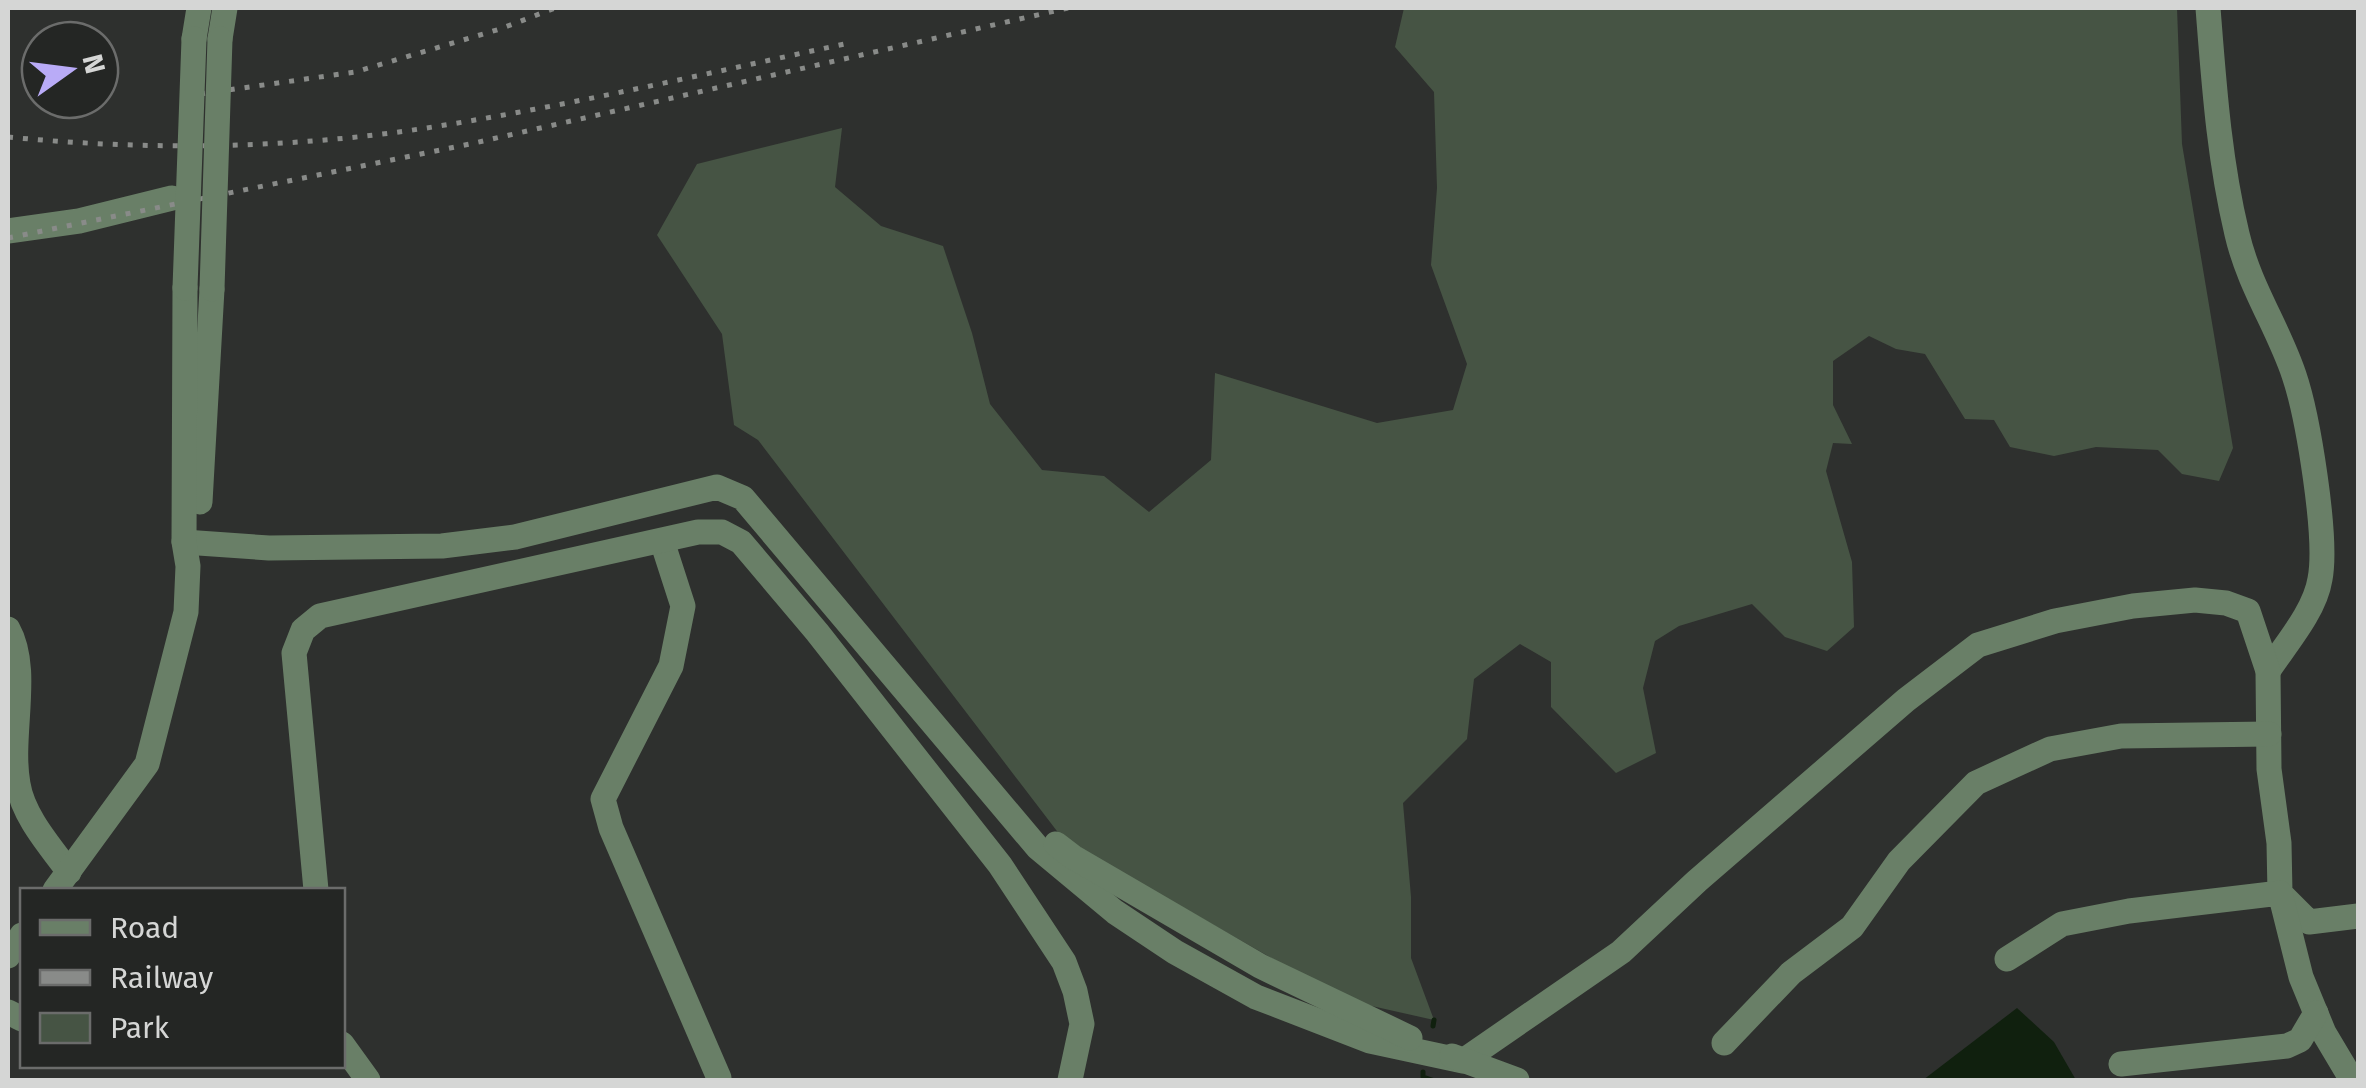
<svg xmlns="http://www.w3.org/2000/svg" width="2366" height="1088" font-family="'Fira Sans',sans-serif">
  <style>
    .green { fill: #465444 }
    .water { fill: #10200e }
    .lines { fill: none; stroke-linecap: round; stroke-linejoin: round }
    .stream { stroke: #10200e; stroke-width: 5 }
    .minor { stroke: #697f67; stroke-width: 25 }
    .rail { stroke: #898b89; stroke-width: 5; stroke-dasharray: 5 10; stroke-linecap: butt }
    .minor-bridge { stroke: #697f67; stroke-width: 25 }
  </style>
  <rect width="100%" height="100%" fill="#2e302e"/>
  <polygon class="green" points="1404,8 2177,8 2182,144 2233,448 2219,481 2182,474 2158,450 2096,447 2054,456 2010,447 1994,420 1965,419 1925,354 1896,349 1869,336 1833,361 1833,405 1852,444 1833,443 1826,471 1852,562 1854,627 1827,651 1785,637 1752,604 1679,626 1655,641 1643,688 1656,753 1616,773 1551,707 1551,662 1520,644 1474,679 1467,739 1403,803 1411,897 1411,958 1434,1020 1345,1000 1063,839 758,440 734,425 722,334 657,235 697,164 842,128 835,187 881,226 943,246 972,333 990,404 1042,470 1104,476 1149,512 1211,460 1215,373 1377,423 1453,410 1467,364 1431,265 1437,188 1434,92 1395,47"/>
  <polygon class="water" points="2017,1008 2054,1042 2076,1080 1923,1080"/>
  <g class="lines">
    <g class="stream">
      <polyline points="1433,1026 1434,1020"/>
      <polyline points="1423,1072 1423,1077 1432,1080"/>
    </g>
    <g class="minor">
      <path d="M2208,8C2214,84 2219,159 2237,234C2249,286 2278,327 2294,375C2308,416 2328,538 2320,579C2315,611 2286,644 2268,671"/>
      <polyline points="194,39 199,8"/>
      <polyline points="220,39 225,8"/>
      <polyline points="8,231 79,221 172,198"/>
      <polyline points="200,502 212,289"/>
      <polyline points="662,541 683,606 671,666 603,799 611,828 719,1078"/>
      <polyline points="184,542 269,548 442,546 515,537 717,487 743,498 1038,848 1115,912 1175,952 1256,997 1370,1041 1463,1061 1621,952 1697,881 1906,700 1978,645 2055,621 2133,606 2195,600 2226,603 2248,611 2268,671 2269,769 2279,843 2280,893 2309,922 2358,916"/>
      <path d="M8,629C31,670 9,735 18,784C23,816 50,846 69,872"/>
      <polyline points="1056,844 1073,857 1260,966 1410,1038"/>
      <polyline points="55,890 147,764 186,612 188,566 184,542 185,288"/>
      <polyline points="316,890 294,653 303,630 320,616 698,532 722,532 741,542 817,632 1000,865 1064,962 1075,991 1082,1024 1070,1080"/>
      <polyline points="8,956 22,935"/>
      <polyline points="2007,959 2062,924 2129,911 2280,893 2301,977 2324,1033 2352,1080"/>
      <polyline points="8,1012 22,1019"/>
      <polyline points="1724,1043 1791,973 1852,927 1899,861 1976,783 2050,749 2121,736 2269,734"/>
      <polyline points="342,1044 368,1080"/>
      <polyline points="1452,1056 1517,1080"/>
      <polyline points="2121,1064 2287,1046 2300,1040 2316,1013"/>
    </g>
    <g class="rail">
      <polyline points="200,94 355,72 500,29 555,8"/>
      <path d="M8,137C150,151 297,149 439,126C577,104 713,72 849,43"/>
      <polyline points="8,238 470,144 1068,8"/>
    </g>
    <g class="minor-bridge">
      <polyline points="185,288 194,39"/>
      <polyline points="212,289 220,39"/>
    </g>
  </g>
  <rect width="2366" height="1088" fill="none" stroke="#d5d6d5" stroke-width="20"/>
  <rect x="20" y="888" width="325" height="180" fill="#242624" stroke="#6b6c6b" stroke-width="2.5"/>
  <rect x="40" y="920" width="50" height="15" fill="#697f67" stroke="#6b6c6b" stroke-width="2.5"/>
  <text x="110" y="938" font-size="30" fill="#d5d6d5">Road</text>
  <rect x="40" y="970" width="50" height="15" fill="#898b89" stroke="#6b6c6b" stroke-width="2.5"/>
  <text x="110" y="988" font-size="30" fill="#d5d6d5">Railway</text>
  <rect x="40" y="1013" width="50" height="30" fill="#465444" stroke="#6b6c6b" stroke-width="2.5"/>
  <text x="110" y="1038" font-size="30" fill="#d5d6d5">Park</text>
  <g transform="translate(70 70) rotate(76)"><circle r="48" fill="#242624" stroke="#6b6c6b" stroke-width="2.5"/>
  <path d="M0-8L18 38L0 25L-18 38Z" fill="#b9abf7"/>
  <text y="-15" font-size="28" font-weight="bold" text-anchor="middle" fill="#d5d6d5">N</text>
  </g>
</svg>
